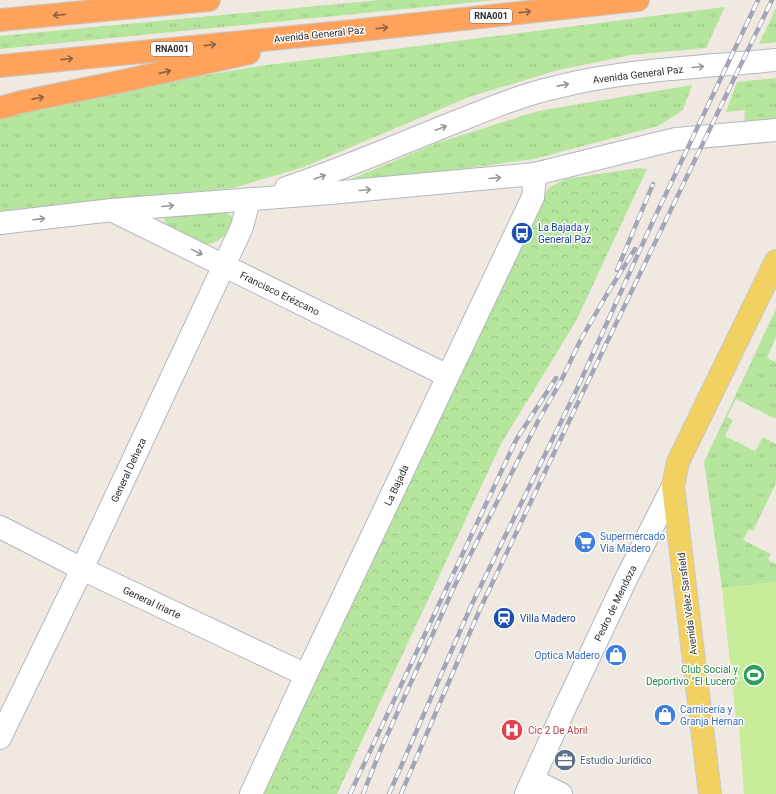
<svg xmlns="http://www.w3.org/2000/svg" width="776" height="794" font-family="Roboto,sans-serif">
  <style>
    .grass { fill: url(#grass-tufts) }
    .forest { fill: url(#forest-crowns) }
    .pitch { fill: #c9ec9a }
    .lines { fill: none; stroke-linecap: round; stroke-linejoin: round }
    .minor-casing { stroke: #b4b7c1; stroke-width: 24 }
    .major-casing { stroke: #c9c9c9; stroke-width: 24 }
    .highway-casing { stroke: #c9c9c9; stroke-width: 24 }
    .minor { stroke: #fff; stroke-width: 22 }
    .major { stroke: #f2d163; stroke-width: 22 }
    .highway { stroke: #ffa35c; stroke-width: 22 }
    .rail-casing { stroke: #a3a6b8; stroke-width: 4.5 }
    .rail { stroke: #fff; stroke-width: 3; stroke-dasharray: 9; stroke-linecap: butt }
    .oneway { stroke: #8c6343 }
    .oneway2 { stroke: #969696 }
    .labels { text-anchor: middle; stroke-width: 3; stroke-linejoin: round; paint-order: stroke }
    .shield { fill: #fff; stroke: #6d6d6d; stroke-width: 1 }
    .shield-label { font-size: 9px; font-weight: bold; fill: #2e2e2e }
    .street-label { font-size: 10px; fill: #2e2e2e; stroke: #fff }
    .transit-label { font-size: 10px; fill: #164399; stroke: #fff; text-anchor: start }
    .shop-label { font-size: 10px; fill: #366cbe; stroke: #fff; text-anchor: start }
    .leisure-label { font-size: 10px; fill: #27864d; stroke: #fff; text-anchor: end }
    .health-label { font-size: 10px; fill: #be3a42; stroke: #fff; text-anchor: start }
    .service-label { font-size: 10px; fill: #4e5e75; stroke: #fff; text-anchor: start }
  </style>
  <defs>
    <pattern id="grass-tufts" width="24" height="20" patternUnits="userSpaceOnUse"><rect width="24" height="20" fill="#b6e59e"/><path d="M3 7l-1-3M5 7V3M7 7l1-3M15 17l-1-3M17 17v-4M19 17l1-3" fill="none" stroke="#9dc588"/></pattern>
    <pattern id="forest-crowns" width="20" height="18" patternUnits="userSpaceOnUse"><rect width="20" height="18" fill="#b6e59e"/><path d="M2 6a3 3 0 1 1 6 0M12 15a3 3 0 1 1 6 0" fill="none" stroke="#9dc588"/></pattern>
  </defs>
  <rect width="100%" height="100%" fill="#efe9e1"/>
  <g class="grass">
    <polygon points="380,0 496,0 0,49 0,36"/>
    <polygon points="725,7 706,48 631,55 558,70 469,97 304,167 233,188 0,211 0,114 82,95 260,66"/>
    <polygon points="776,8 776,42 759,44"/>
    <polygon points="776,78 776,119 744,122 745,110 726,112 737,82"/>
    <polygon points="692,85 683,110 658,126 534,159 332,187 437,143 538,111"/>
    <path d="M225,212L232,217L235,221C218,256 183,249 164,220L165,214Z"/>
    <polygon points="776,309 776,337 767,358 776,362 776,419 736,399 727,417 733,420 725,436 755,451 763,437 776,444 776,483 753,531 749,529 743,540 771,554 768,560 776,564 776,582 722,588 704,462"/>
  </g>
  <polygon class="forest" points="639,168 647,169 576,321 501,444 337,794 260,794 548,188 565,179"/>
  <polygon class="pitch" points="776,582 776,794 744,794 739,728 736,718 722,588"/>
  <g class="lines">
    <g class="minor-casing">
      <g id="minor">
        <path d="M286,188C346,168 404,142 463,119C493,107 525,94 557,87C628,69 703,67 776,60"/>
        <polyline points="113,211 448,376"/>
        <polyline points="0,223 112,210 330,193 535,174 676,139 776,130"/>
        <polyline points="0,527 82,569 306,675"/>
        <polyline points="0,738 82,569 242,227 249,200"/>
        <polyline points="533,780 561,794"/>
        <polyline points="251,794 306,675 533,197 535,174"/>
        <polyline points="526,794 562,714 626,579 673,486"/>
      </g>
    </g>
    <g class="major-casing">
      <polyline id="major" points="710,794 673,486 678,462 776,261"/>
    </g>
    <g class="highway-casing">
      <g id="highway">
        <polyline points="0,20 209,0"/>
        <polyline points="0,66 343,32 638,0"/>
        <polyline points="0,108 21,102 123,81 249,53"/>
      </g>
    </g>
    <use href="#minor" class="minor"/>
    <use href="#major" class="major"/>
    <use href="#highway" class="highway"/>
    <g class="rail-casing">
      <g id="rail">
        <polyline points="617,270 653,184"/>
        <polyline points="350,794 516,440 556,378"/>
        <polyline points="363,794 380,751 455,585 538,421 561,381 580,341 607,294 635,249"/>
        <polyline points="389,794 471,606 577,389 653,221 758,0"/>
        <polyline points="401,794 480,609 583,392 772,0"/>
      </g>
    </g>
    <use href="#rail" class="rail"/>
  </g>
  <defs><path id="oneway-shaft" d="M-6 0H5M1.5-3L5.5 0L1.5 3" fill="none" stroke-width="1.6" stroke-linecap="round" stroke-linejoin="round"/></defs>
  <g class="oneway">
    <use href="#oneway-shaft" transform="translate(525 12) rotate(-6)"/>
    <use href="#oneway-shaft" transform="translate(59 15) rotate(174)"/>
    <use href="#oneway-shaft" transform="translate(382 28) rotate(-6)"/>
    <use href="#oneway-shaft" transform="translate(210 45) rotate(-6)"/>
    <use href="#oneway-shaft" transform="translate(67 59) rotate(-6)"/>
    <use href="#oneway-shaft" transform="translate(165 72) rotate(-13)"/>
    <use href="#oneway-shaft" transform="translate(38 98) rotate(-11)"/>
  </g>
  <g class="oneway2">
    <use href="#oneway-shaft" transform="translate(698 67) rotate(-5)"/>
    <use href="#oneway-shaft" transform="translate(563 85) rotate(-11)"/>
    <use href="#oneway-shaft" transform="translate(441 128) rotate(-21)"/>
    <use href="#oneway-shaft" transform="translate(320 177) rotate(-20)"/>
    <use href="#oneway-shaft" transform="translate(495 178) rotate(-5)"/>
    <use href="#oneway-shaft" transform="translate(365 190) rotate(-5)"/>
    <use href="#oneway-shaft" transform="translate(168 206) rotate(-5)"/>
    <use href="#oneway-shaft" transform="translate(39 219) rotate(-7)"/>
    <use href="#oneway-shaft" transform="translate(197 252) rotate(26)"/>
  </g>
  <defs>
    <g id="bus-disc" transform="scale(1.15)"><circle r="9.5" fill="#1a4fb4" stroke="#fff"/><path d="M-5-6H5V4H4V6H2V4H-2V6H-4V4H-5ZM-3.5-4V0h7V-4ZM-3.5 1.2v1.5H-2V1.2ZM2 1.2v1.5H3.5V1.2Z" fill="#fff"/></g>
    <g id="supermarket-disc" transform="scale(1.15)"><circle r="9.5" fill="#3f7fe0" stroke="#fff"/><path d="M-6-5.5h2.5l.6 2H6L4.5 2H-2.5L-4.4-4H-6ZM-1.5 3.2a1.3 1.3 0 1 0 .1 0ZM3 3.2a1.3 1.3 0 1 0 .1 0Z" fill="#fff"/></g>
    <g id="station-disc" transform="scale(1.15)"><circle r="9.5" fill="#1a4fb4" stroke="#fff"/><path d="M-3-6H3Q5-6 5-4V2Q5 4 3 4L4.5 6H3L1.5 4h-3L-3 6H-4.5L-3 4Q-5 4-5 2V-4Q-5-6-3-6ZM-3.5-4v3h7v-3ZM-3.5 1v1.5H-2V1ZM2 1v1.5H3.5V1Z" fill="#fff"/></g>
    <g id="shop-disc" transform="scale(1.15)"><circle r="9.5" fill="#3f7fe0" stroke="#fff"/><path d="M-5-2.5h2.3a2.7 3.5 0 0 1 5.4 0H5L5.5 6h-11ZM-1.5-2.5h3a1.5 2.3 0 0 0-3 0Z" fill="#fff"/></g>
    <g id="stadium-disc" transform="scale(1.15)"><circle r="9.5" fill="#2e9e5b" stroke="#fff"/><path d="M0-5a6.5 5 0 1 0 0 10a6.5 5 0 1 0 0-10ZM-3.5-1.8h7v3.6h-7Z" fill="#fff"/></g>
    <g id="hospital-disc" transform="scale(1.15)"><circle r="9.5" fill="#e0444e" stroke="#fff"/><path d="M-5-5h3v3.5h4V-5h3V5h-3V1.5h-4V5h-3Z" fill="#fff"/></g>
    <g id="office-disc" transform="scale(1.15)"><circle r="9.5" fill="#5c6f8a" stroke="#fff"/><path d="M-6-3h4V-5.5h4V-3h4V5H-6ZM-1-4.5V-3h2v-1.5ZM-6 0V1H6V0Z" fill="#fff"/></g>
  </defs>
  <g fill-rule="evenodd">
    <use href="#bus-disc" x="522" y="233"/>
    <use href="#supermarket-disc" x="585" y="542"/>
    <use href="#station-disc" x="504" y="618"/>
    <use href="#shop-disc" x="616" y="655"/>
    <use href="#stadium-disc" x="754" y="675"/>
    <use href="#shop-disc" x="665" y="715"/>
    <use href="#hospital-disc" x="512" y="730"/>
    <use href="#office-disc" x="565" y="760"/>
  </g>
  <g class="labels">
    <g class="shield">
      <rect x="470" y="9" width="42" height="14" rx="3"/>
      <rect x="151" y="42" width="42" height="14" rx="3"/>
    </g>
    <g class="shield-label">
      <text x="491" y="19">RNA001</text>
      <text x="172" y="52">RNA001</text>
    </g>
    <g class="street-label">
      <text transform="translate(319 34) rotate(-6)" y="4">Avenida General Paz</text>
      <text transform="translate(638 74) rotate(-7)" y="4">Avenida General Paz</text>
      <text transform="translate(280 293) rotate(26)" y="4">Francisco Erézcano</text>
      <text transform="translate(128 470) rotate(-65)" y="4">General Deheza</text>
      <text transform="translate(396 485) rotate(-65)" y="4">La Bajada</text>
      <text transform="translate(152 602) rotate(25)" y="4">General Iriarte</text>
      <text transform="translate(615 603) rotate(-64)" y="4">Pedro de Mendoza</text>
      <text transform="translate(687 604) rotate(-97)" y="4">Avenida Vélez Sarsfield</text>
    </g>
    <g class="transit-label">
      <text x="538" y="231">La Bajada y<tspan x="538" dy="12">General Paz</tspan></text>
      <text x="520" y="622">Villa Madero</text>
    </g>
    <g class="shop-label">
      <text x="600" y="540">Supermercado<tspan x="600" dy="12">Via Madero</tspan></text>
      <text x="600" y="659" text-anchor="end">Optica Madero</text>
      <text x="680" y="713">Carnicería y<tspan x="680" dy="12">Granja Hernan</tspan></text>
    </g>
    <g class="leisure-label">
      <text x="738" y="673">Club Social y<tspan x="738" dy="12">Deportivo "El Lucero"</tspan></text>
    </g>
    <g class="health-label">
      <text x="528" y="734">Cic 2 De Abril</text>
    </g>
    <g class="service-label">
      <text x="580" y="764">Estudio Jurídico</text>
    </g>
  </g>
</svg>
